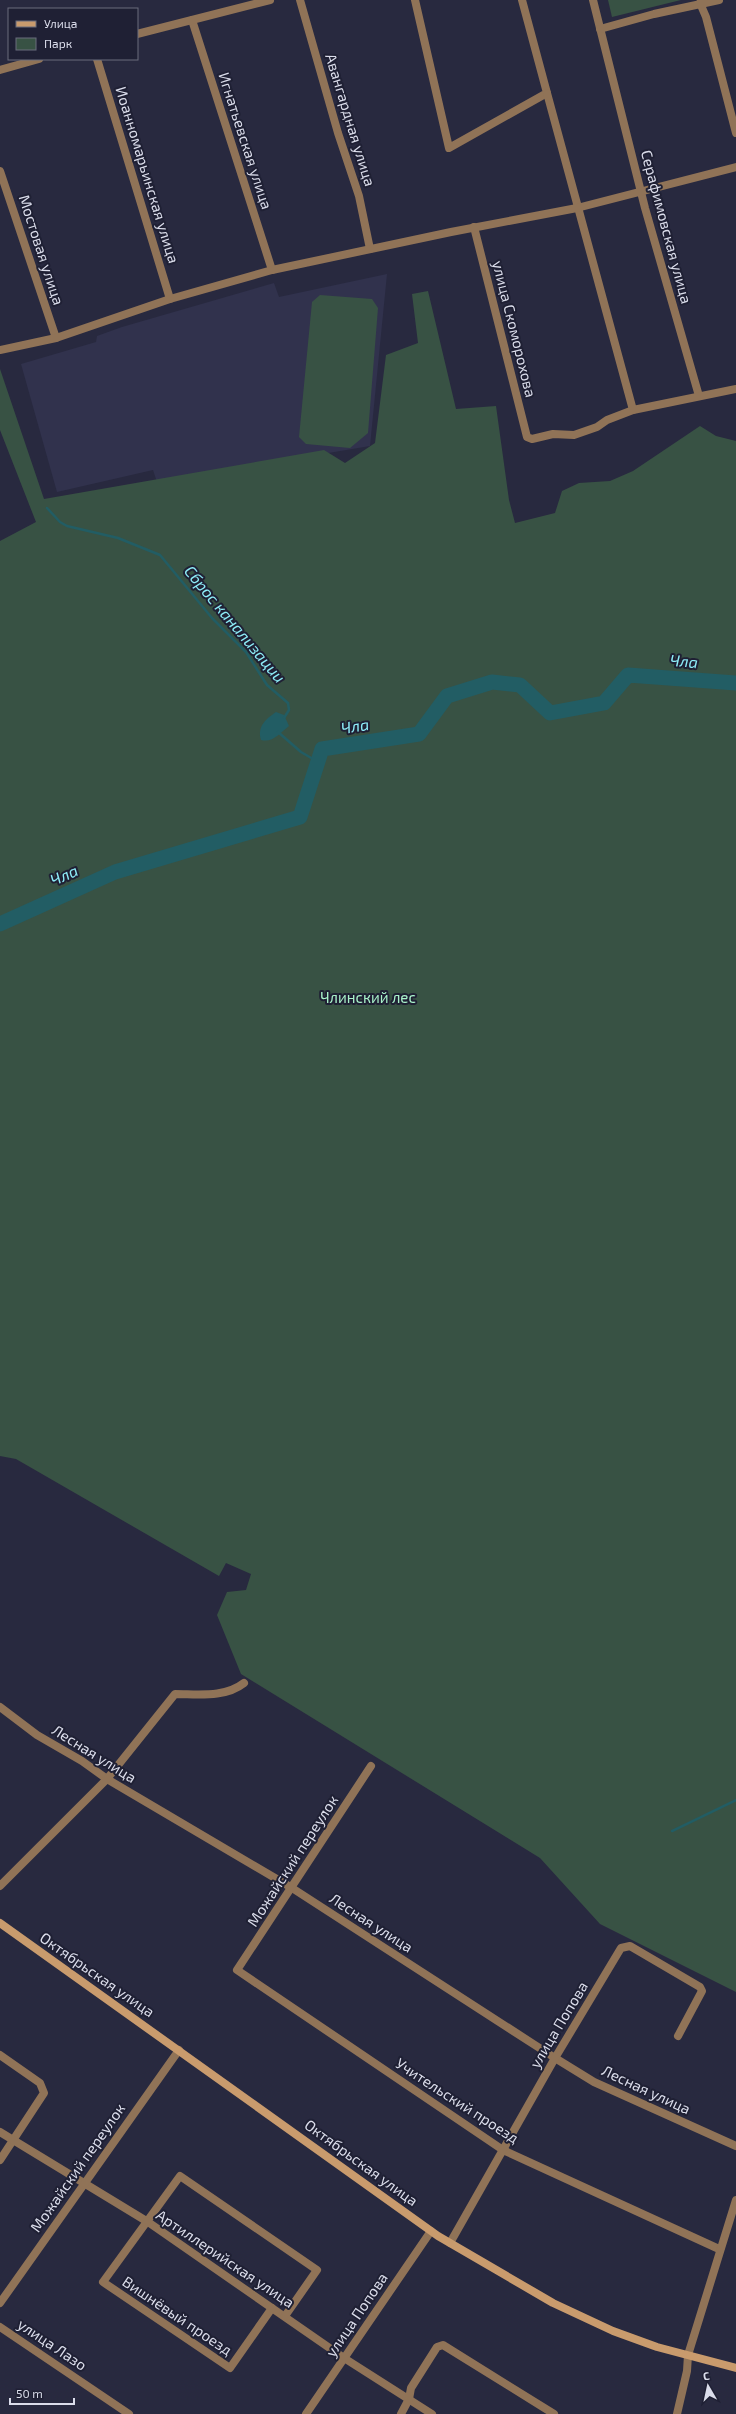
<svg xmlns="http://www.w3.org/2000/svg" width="736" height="2414" font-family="'Exo 2',sans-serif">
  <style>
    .built { fill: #31324d }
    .green { fill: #385244 }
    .water { fill: #225d64 }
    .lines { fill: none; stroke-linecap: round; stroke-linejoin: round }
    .stream { stroke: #225d64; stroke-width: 2.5 }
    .river { stroke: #225d64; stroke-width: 15 }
    .minor { stroke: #907357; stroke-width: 8 }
    .tertiary { stroke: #907357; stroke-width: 8 }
    .secondary { stroke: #c99b6d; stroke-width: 8 }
    .labels { text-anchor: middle; stroke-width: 4; stroke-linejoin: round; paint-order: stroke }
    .street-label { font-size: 15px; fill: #dbddeb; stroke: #1f2034 }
    .park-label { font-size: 15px; fill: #a9f2ca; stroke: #1f2034 }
    .water-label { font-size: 16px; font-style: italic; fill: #8decf7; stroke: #1f2034 }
  </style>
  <rect width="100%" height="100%" fill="#28293f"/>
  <polygon class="built" points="387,274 370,446 157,482 153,470 57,492 21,364 96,342 97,336 122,327 274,283 279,297"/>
  <g class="green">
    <polygon points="608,0 681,0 612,17"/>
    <polygon points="428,291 456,409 496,406 509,500 515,523 555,513 562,491 579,483 610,481 633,471 700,426 716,436 736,441 736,1992 600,1924 540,1858 241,1674 217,1615 227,1592 246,1590 251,1574 226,1563 219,1576 16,1459 0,1456 0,541 36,522 0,430 0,369 44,499 324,450 345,463 375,443 386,355 418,343 412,294"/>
    <polygon points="320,295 372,299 378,308 368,433 350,448 306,444 299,437 312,302"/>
  </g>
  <path class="water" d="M276,712L284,715L289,726C280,733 273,743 261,740C257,726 266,719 276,712Z"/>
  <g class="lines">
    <g class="stream">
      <polyline points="47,508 60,522 67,526 118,538 160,555 212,618 246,652 267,685 288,703 289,710 284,718"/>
      <polyline points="278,732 301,752 318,762"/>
      <polyline points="672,1831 736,1800"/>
    </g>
    <polyline class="river" points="0,924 115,872 300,817 322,749 419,734 447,696 492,682 520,685 550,713 604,703 628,675 736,683"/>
    <g class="minor">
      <polyline points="300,0 338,133 359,196 370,249"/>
      <polyline points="415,0 449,148 547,93 522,0"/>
      <polyline points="593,0 645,208 699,396"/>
      <polyline points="700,3 706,17 736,133"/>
      <polyline points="192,20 272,270"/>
      <polyline points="600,29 654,14 719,0"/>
      <polyline points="137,34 270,0"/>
      <polyline points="97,59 170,299"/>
      <polyline points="0,70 39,59"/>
      <polyline points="547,93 633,410"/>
      <polyline points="0,171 56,338"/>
      <polyline points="474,227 527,437 532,439 553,434 574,435 597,427 607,420 633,410 736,389"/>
      <polyline points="0,350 56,338 170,299 272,270 451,232 577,208 736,167"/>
      <polyline points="0,1707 37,1735 82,1761 107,1779 292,1888 555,2058 594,2082 736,2146"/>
      <polyline points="371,1766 237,1970 503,2150 719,2249"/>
      <path d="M0,1886L107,1779L175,1694C198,1694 225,1698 244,1683"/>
      <polyline points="0,2055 40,2083 44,2093 0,2160"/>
      <polyline points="0,2132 148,2222 344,2358 432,2414"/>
      <polyline points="450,2243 555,2058 621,1948 630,1946 700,1987 702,1991 678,2036"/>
      <polyline points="272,2308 230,2368 103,2282 180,2176 317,2270 285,2316"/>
      <polyline points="0,2327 129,2414"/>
      <polyline points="401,2414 409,2399 411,2388 437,2347 443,2345 554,2414"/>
      <polyline points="677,2414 687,2371 688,2355 736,2200"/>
    </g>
    <g class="tertiary">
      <polyline points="0,2303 179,2050"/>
      <polyline points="306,2414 431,2231"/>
    </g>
    <polyline class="secondary" points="0,1923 438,2236 553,2303 613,2331 657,2347 736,2368"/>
  </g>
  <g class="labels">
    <g class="street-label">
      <text transform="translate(350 120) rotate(73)" y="5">Авангардная улица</text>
      <text transform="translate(245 141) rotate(72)" y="5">Игнатьевская улица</text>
      <text transform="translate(147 175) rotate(73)" y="5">Иоанномарьинская улица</text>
      <text transform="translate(666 227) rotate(75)" y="5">Серафимовская улица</text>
      <text transform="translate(41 250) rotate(72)" y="5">Мостовая улица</text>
      <text transform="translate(514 329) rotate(76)" y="5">улица Скоморохова</text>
      <text transform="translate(94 1754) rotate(32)" y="5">Лесная улица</text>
      <text transform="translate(293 1861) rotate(-57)" y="5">Можайский переулок</text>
      <text transform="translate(371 1923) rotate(33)" y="5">Лесная улица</text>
      <text transform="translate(97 1975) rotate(35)" y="5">Октябрьская улица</text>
      <text transform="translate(559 2025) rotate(-59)" y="5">улица Попова</text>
      <text transform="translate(646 2090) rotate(25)" y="5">Лесная улица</text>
      <text transform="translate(457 2101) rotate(33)" y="5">Учительский проезд</text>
      <text transform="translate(361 2163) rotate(36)" y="5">Октябрьская улица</text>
      <text transform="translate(78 2168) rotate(-55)" y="5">Можайский переулок</text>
      <text transform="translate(225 2259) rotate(34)" y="5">Артиллерийская улица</text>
      <text transform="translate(357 2315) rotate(-56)" y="5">улица Попова</text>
      <text transform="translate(177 2316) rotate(34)" y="5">Вишнёвый проезд</text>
      <text transform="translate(52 2345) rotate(34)" y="5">улица Лазо</text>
    </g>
    <g class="park-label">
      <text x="368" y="1003">Члинский лес</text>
    </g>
    <g class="water-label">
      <text transform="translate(235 624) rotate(50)" y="6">Сброс канализации</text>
      <text transform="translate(684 661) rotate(5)" y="6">Чла</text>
      <text transform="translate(355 726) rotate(-9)" y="6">Чла</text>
      <text transform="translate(64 875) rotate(-24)" y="6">Чла</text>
    </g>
  </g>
  <rect x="8" y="8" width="130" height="52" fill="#1f2034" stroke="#6a6c7d"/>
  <rect x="16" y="21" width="20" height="6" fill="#c99b6d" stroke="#6a6c7d"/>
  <text x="44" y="28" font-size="12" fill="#dbddeb">Улица</text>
  <rect x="16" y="38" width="20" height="12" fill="#385244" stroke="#6a6c7d"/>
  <text x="44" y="48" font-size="12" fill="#dbddeb">Парк</text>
  <g transform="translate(708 2386) rotate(351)" stroke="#1f2034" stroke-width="3" paint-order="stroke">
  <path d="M0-3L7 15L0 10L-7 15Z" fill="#dbddeb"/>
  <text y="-6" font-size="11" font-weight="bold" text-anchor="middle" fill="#dbddeb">С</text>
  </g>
  <path d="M10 2398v6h64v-6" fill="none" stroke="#dbddeb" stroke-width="2"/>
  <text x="16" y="2398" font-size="12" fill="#dbddeb" stroke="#1f2034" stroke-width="3" paint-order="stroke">50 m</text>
</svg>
